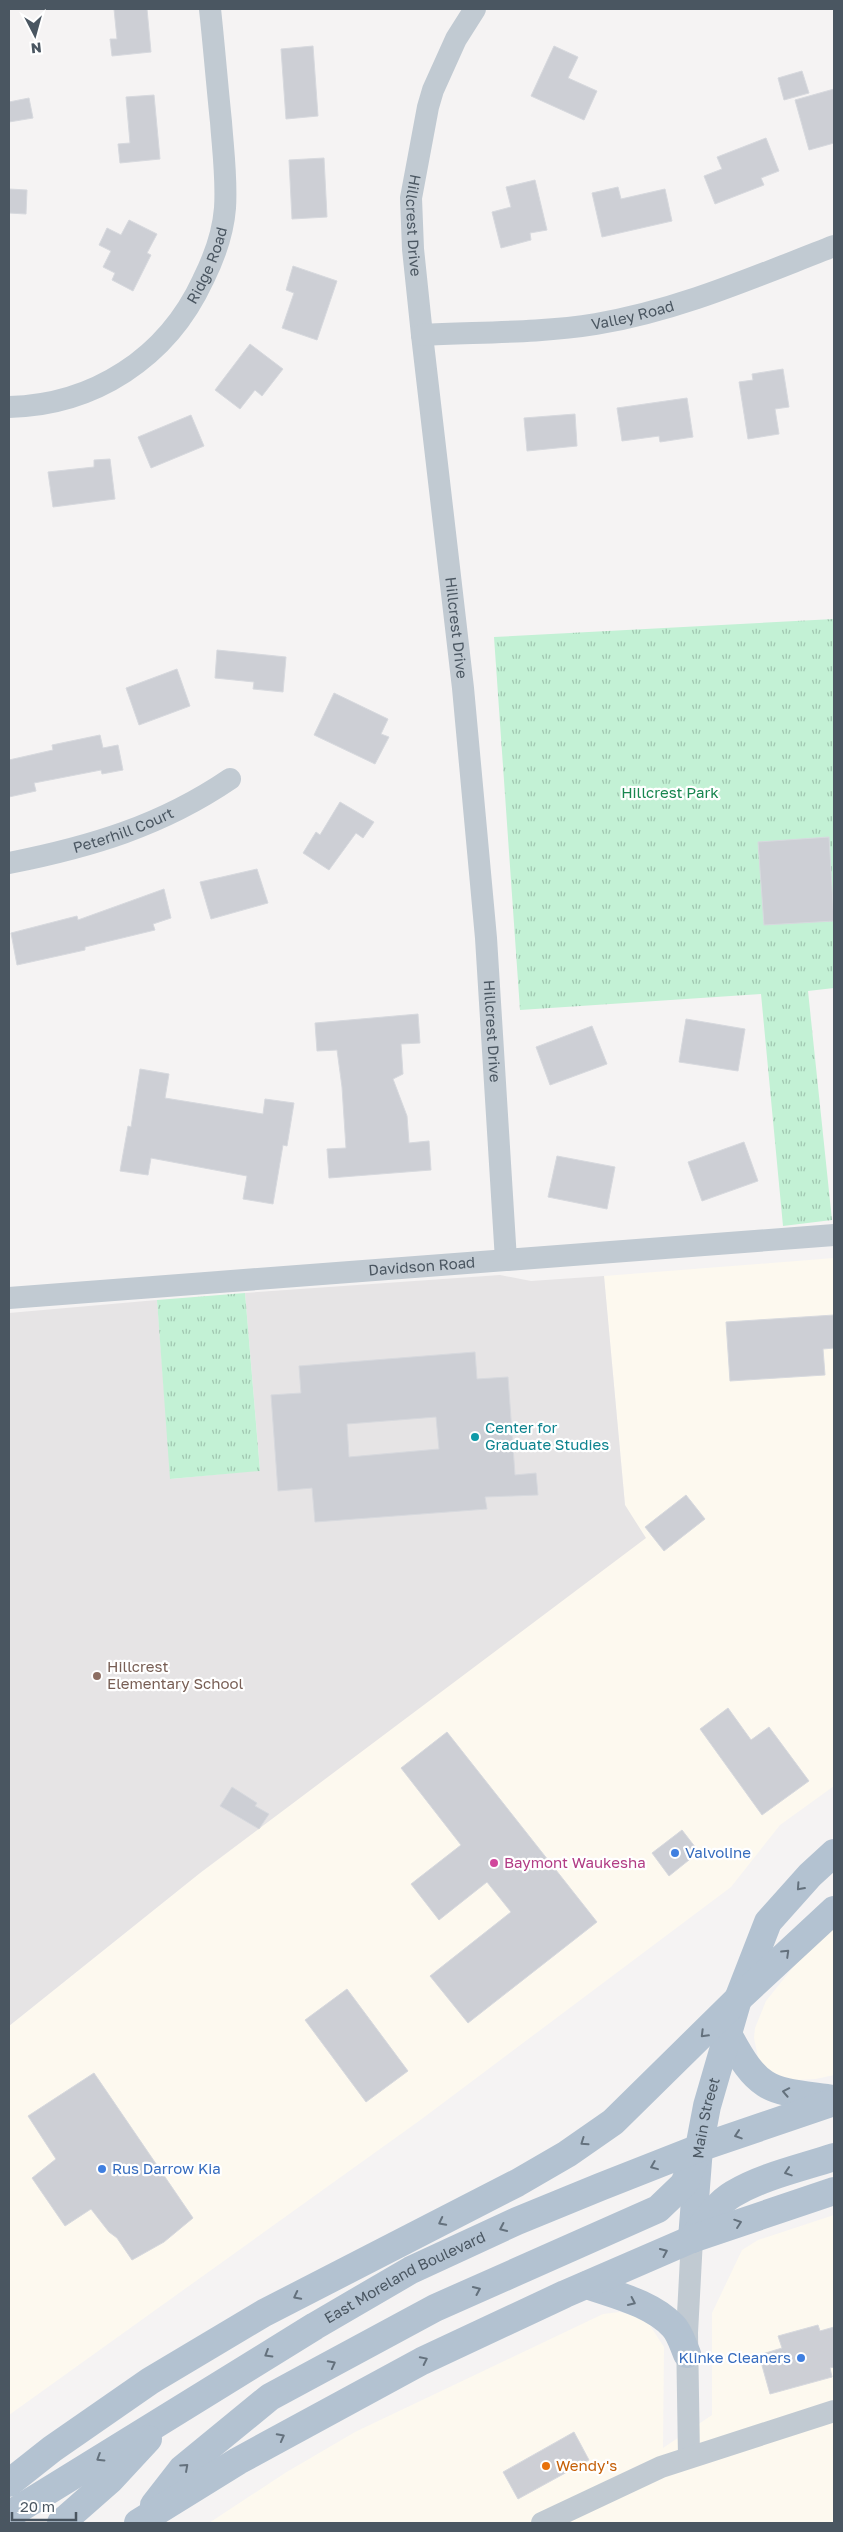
<svg xmlns="http://www.w3.org/2000/svg" width="843" height="2532" font-family="'Golos Text',sans-serif">
  <style>
    .commercial { fill: #fdf9ef }
    .education { fill: #e6e4e5 }
    .park { fill: url(#park-tufts) }
    .building { fill: #cdcfd5; stroke: #d7d9de; fill-rule: evenodd }
    .lines { fill: none; stroke-linecap: round; stroke-linejoin: round }
    .minor { stroke: #c1cad2; stroke-width: 22 }
    .major { stroke: #b3c2d1; stroke-width: 28 }
    .oneway { stroke: #64717d }
    .culture-dot { fill: #0f9aa8; stroke: #fff; stroke-width: 2 }
    .education-dot { fill: #8d6e63; stroke: #fff; stroke-width: 2 }
    .shop-dot { fill: #3f7fe0; stroke: #fff; stroke-width: 2 }
    .hotel-dot { fill: #d1479c; stroke: #fff; stroke-width: 2 }
    .food-dot { fill: #e8710a; stroke: #fff; stroke-width: 2 }
    .labels { text-anchor: middle; stroke-width: 4.5; stroke-linejoin: round; paint-order: stroke }
    .street-label { font-size: 15px; fill: #4a5661; stroke: #fff }
    .park-label { font-size: 15px; fill: #17864f; stroke: #fff }
    .culture-label { font-size: 15px; fill: #0d838f; stroke: #fff; text-anchor: start }
    .education-label { font-size: 15px; fill: #785e54; stroke: #fff; text-anchor: start }
    .shop-label { font-size: 15px; fill: #366cbe; stroke: #fff; text-anchor: start }
    .hotel-label { font-size: 15px; fill: #b23c85; stroke: #fff; text-anchor: start }
    .food-label { font-size: 15px; fill: #c56008; stroke: #fff; text-anchor: start }
  </style>
  <defs>
    <pattern id="park-tufts" width="24" height="20" patternUnits="userSpaceOnUse" patternTransform="scale(1.25)"><rect width="24" height="20" fill="#c3f1d5"/><path d="M3 7l-1-3M5 7V3M7 7l1-3M15 17l-1-3M17 17v-4M19 17l1-3" fill="none" stroke="#a0c6b0"/></pattern>
  </defs>
  <rect width="100%" height="100%" fill="#f5f3f3"/>
  <g class="commercial">
    <polygon points="834,1258 834,1786 780,1825 731,1887 419,2121 9,2415 9,2026 200,1873 645,1538 625,1505 604,1276"/>
    <polygon points="834,1928 834,2075 816,2079 796,2080 779,2077 766,2068 758,2057 754,2038 755,2028 766,2001 798,1961"/>
    <polygon points="834,2215 834,2523 209,2523 285,2473 355,2432 603,2314 620,2312 632,2315 649,2324 664,2347 663,2448 712,2415 712,2313 742,2250 758,2240"/>
  </g>
  <polygon class="education" points="500,1275 531,1281 604,1276 625,1505 646,1538 200,1873 9,2026 9,1313 157,1300 171,1479 260,1470 245,1293"/>
  <g class="park">
    <polygon points="834,619 834,988 808,991 832,1220 783,1226 761,994 520,1010 494,637"/>
    <polygon points="245,1293 260,1471 170,1479 157,1300"/>
  </g>
  <g class="building">
    <polygon points="114,9 147,9 151,52 112,56 110,39 117,39"/>
    <polygon points="313,46 318,116 286,119 281,49"/>
    <polygon points="554,46 578,57 568,78 597,91 584,120 531,96"/>
    <polygon points="802,71 809,93 784,100 778,78"/>
    <polygon points="834,89 834,143 809,150 795,100"/>
    <polygon points="154,95 160,159 120,163 118,144 130,143 126,97"/>
    <polygon points="29,98 33,118 9,122 9,102"/>
    <polygon points="766,138 779,171 761,178 764,185 715,204 704,176 722,169 717,157"/>
    <polygon points="324,158 327,217 292,219 289,160"/>
    <polygon points="535,180 547,230 530,233 531,240 501,248 492,212 511,207 506,187"/>
    <polygon points="618,187 621,199 665,189 672,221 602,237 592,193"/>
    <polygon points="9,189 27,190 26,214 9,213"/>
    <polygon points="129,220 157,234 147,253 151,255 133,291 112,280 115,273 103,267 111,251 99,245 107,228 121,235"/>
    <polygon points="293,266 337,281 317,340 282,328 294,293 286,290"/>
    <polygon points="250,344 283,369 262,396 255,390 240,409 215,390"/>
    <polygon points="783,369 789,407 775,409 779,434 748,439 739,382 753,380 752,374"/>
    <polygon points="687,398 693,437 660,442 659,436 622,441 617,408"/>
    <polygon points="575,414 577,446 527,451 524,418"/>
    <polygon points="191,415 204,446 151,468 138,437"/>
    <polygon points="110,459 115,499 53,507 48,472 94,467 94,460"/>
    <polygon points="217,650 286,657 283,692 253,689 254,682 215,678"/>
    <polygon points="177,669 190,706 139,725 126,688"/>
    <polygon points="334,693 388,719 381,734 389,737 375,764 314,735"/>
    <polygon points="100,735 103,748 118,745 123,770 102,774 101,770 34,783 36,791 9,797 9,760 53,750 52,745"/>
    <polygon points="340,802 374,822 363,838 356,833 329,870 303,853 316,832 320,835"/>
    <polygon points="829,837 834,921 764,925 758,842"/>
    <polygon points="257,869 268,903 211,919 200,882"/>
    <polygon points="164,889 171,918 153,924 155,930 85,947 85,950 17,965 11,933 77,916 78,920"/>
    <polygon points="418,1014 420,1043 401,1044 403,1074 393,1079 407,1116 409,1143 429,1141 431,1170 329,1178 327,1149 346,1148 342,1087 337,1050 317,1051 315,1023"/>
    <polygon points="686,1019 745,1029 738,1071 679,1062"/>
    <polygon points="592,1026 607,1064 550,1085 536,1047"/>
    <polygon points="140,1069 169,1074 165,1098 263,1114 265,1099 294,1103 287,1146 283,1145 273,1204 243,1199 247,1176 151,1158 148,1175 120,1171 128,1126 131,1127"/>
    <polygon points="744,1142 758,1181 702,1201 688,1162"/>
    <polygon points="557,1156 615,1167 607,1209 548,1197"/>
    <polygon points="834,1315 834,1348 823,1349 825,1375 730,1381 726,1322"/>
    <path d="M475,1352L477,1379L508,1377L515,1475L536,1473L538,1495L485,1497L487,1509L315,1522L312,1488L278,1491L271,1395L301,1393L299,1366ZM436,1417L439,1449L349,1457L347,1424Z"/>
    <polygon points="686,1495 705,1519 664,1551 645,1527"/>
    <polygon points="728,1708 751,1740 769,1727 809,1781 762,1815 700,1729"/>
    <polygon points="447,1732 597,1922 468,2023 430,1976 511,1912 487,1882 439,1920 411,1884 461,1845 401,1768"/>
    <polygon points="232,1787 257,1803 255,1806 269,1814 259,1829 220,1806"/>
    <polygon points="682,1830 699,1852 669,1876 652,1853"/>
    <polygon points="347,1989 408,2071 366,2102 305,2020"/>
    <polygon points="94,2073 193,2218 164,2242 132,2260 117,2238 109,2232 91,2209 65,2226 32,2178 56,2159 28,2116"/>
    <polygon points="818,2325 820,2331 834,2327 834,2367 830,2368 832,2377 770,2394 759,2355 782,2348 778,2336"/>
    <polygon points="574,2432 589,2460 518,2499 503,2472"/>
  </g>
  <g class="lines">
    <g class="minor">
      <path id="s1" d="M475,9L456,39L433,90L428,107L411,198L413,249L422,335L463,688L486,938L506,1260"/>
      <path id="s2" d="M422,335C478,332 542,333 596,324C680,310 756,276 834,246"/>
      <path id="s3" d="M9,407C94,405 167,358 203,280C214,258 223,234 225,208C227,179 223,150 221,122C217,84 214,46 210,9"/>
      <path id="s4" d="M9,863C90,847 161,826 230,779"/>
      <path id="s5" d="M9,1298L834,1235"/>
      <polyline points="689,2457 687,2333 692,2239"/>
      <polyline points="542,2523 661,2467 834,2411"/>
    </g>
    <g class="major">
      <path d="M728,2034C760,2095 771,2090 834,2099"/>
      <path id="s6" d="M692,2239L699,2148L707,2106L738,1999L768,1922L810,1875L834,1853"/>
      <path d="M692,2239C704,2224 716,2204 733,2194C763,2176 801,2168 834,2157"/>
      <path d="M587,2285C615,2295 651,2303 673,2326C680,2333 683,2345 687,2354"/>
      <polyline points="9,2483 52,2449 150,2381 264,2313 517,2183 567,2154 613,2122 738,1999 834,1910"/>
      <polyline points="154,2505 182,2469 270,2397 435,2308 658,2209 684,2184 699,2148"/>
      <path id="s7" d="M9,2515L315,2326L411,2270L517,2221L600,2187L699,2148L834,2102"/>
      <polyline points="61,2523 110,2480 148,2439"/>
      <polyline points="138,2523 238,2461 422,2361 565,2294 692,2239 834,2191"/>
    </g>
  </g>
  <defs><path id="oneway-chevron" d="M-2-3.5L2.5 0L-2 3.5" fill="none" stroke-width="1.6" stroke-linecap="round" stroke-linejoin="round" transform="scale(1.25)"/></defs>
  <g class="oneway">
    <use href="#oneway-chevron" transform="translate(800 1887) rotate(132)"/>
    <use href="#oneway-chevron" transform="translate(786 1953) rotate(-44)"/>
    <use href="#oneway-chevron" transform="translate(704 2034) rotate(135)"/>
    <use href="#oneway-chevron" transform="translate(786 2092) rotate(-169)"/>
    <use href="#oneway-chevron" transform="translate(738 2135) rotate(162)"/>
    <use href="#oneway-chevron" transform="translate(584 2142) rotate(145)"/>
    <use href="#oneway-chevron" transform="translate(654 2166) rotate(158)"/>
    <use href="#oneway-chevron" transform="translate(788 2172) rotate(162)"/>
    <use href="#oneway-chevron" transform="translate(442 2222) rotate(153)"/>
    <use href="#oneway-chevron" transform="translate(738 2223) rotate(-19)"/>
    <use href="#oneway-chevron" transform="translate(503 2228) rotate(155)"/>
    <use href="#oneway-chevron" transform="translate(664 2252) rotate(-24)"/>
    <use href="#oneway-chevron" transform="translate(477 2290) rotate(-24)"/>
    <use href="#oneway-chevron" transform="translate(297 2296) rotate(153)"/>
    <use href="#oneway-chevron" transform="translate(632 2302) rotate(25)"/>
    <use href="#oneway-chevron" transform="translate(268 2354) rotate(149)"/>
    <use href="#oneway-chevron" transform="translate(424 2360) rotate(-26)"/>
    <use href="#oneway-chevron" transform="translate(332 2364) rotate(-28)"/>
    <use href="#oneway-chevron" transform="translate(281 2437) rotate(-28)"/>
    <use href="#oneway-chevron" transform="translate(100 2458) rotate(148)"/>
    <use href="#oneway-chevron" transform="translate(185 2467) rotate(-42)"/>
  </g>
  <circle class="culture-dot" cx="475" cy="1437" r="5"/>
  <circle class="education-dot" cx="97" cy="1676" r="5"/>
  <g class="shop-dot">
    <circle cx="675" cy="1853" r="5"/>
    <circle cx="102" cy="2169" r="5"/>
    <circle cx="801" cy="2358" r="5"/>
  </g>
  <circle class="hotel-dot" cx="494" cy="1863" r="5"/>
  <circle class="food-dot" cx="546" cy="2466" r="5"/>
  <g class="labels">
    <g class="street-label">
      <text dy="5" stroke="none"><textPath href="#s1" startOffset="229">Hillcrest Drive</textPath></text>
      <text dy="5" stroke="none"><textPath href="#s3" startOffset="260">Ridge Road</textPath></text>
      <text dy="5" stroke="none"><textPath href="#s2" startOffset="212">Valley Road</textPath></text>
      <text dy="5" stroke="none"><textPath href="#s1" startOffset="634">Hillcrest Drive</textPath></text>
      <text dy="5" stroke="none"><textPath href="#s4" startOffset="119">Peterhill Court</textPath></text>
      <text dy="5" stroke="none"><textPath href="#s1" startOffset="1039">Hillcrest Drive</textPath></text>
      <text dy="5" stroke="none"><textPath href="#s5" startOffset="414">Davidson Road</textPath></text>
      <text dy="5" stroke="none"><textPath href="#s6" startOffset="122">Main Street</textPath></text>
      <text dy="5" stroke="none"><textPath href="#s7" startOffset="462">East Moreland Boulevard</textPath></text>
    </g>
    <g class="park-label">
      <text x="670" y="798">Hillcrest Park</text>
    </g>
    <g class="culture-label">
      <text x="485" y="1433">Center for<tspan x="485" dy="17">Graduate Studies</tspan></text>
    </g>
    <g class="education-label">
      <text x="107" y="1672">Hillcrest<tspan x="107" dy="17">Elementary School</tspan></text>
    </g>
    <g class="shop-label">
      <text x="685" y="1858">Valvoline</text>
      <text x="112" y="2174">Rus Darrow Kia</text>
      <text x="791" y="2363" text-anchor="end">Klinke Cleaners</text>
    </g>
    <g class="hotel-label">
      <text x="504" y="1868">Baymont Waukesha</text>
    </g>
    <g class="food-label">
      <text x="556" y="2471">Wendy's</text>
    </g>
  </g>
  <rect width="843" height="2532" fill="none" stroke="#4a5661" stroke-width="20"/>
  <g transform="translate(35 35) rotate(174)" stroke="#ffffff" stroke-width="4" paint-order="stroke">
  <path d="M0-4L9 19L0 12L-9 19Z" fill="#4a5661"/>
  <text y="-8" font-size="14" font-weight="bold" text-anchor="middle" fill="#4a5661">N</text>
  </g>
  <path d="M12 2512v8h64v-8" fill="none" stroke="#4a5661" stroke-width="2.5"/>
  <text x="20" y="2512" font-size="15" fill="#4a5661" stroke="#ffffff" stroke-width="4" paint-order="stroke">20 m</text>
</svg>
